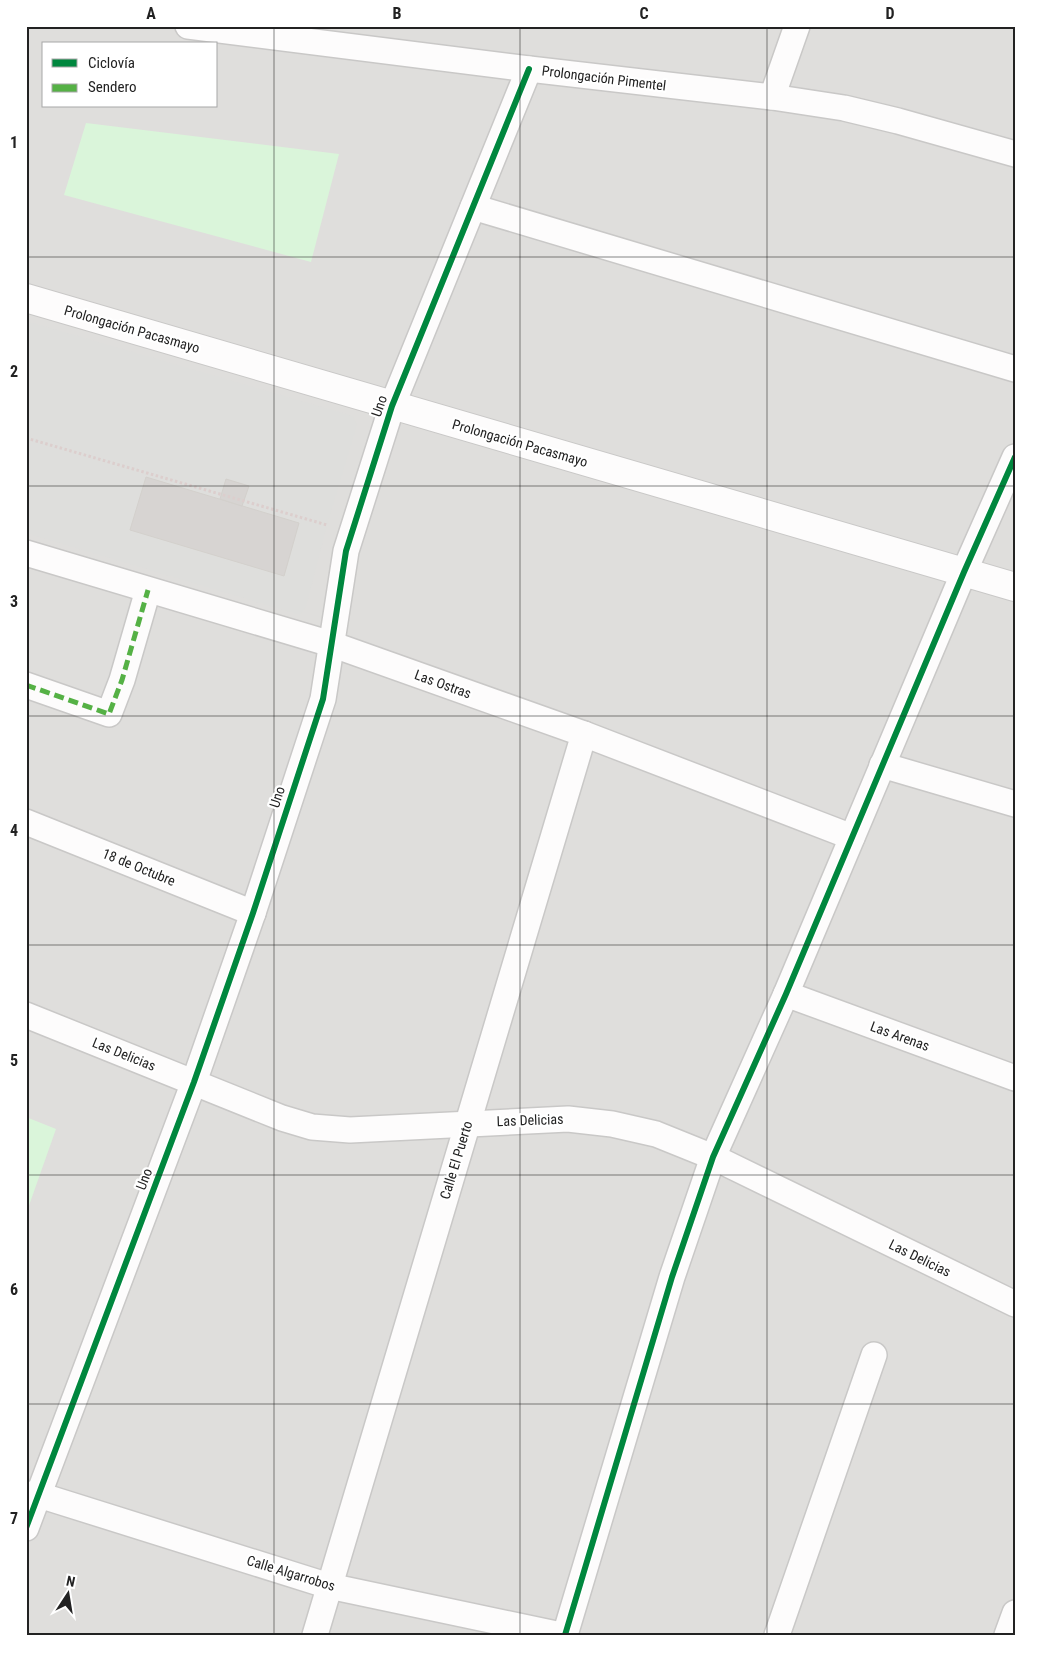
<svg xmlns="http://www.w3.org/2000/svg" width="1041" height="1661" font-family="'Roboto Condensed',sans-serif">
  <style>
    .residential { fill: #dfdedc; fill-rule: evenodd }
    .religious { fill: #dededc }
    .park { fill: #daf5da }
    .building { fill: #d7d4d2; stroke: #d3d0cc }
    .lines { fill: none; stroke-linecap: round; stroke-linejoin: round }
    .minor-casing { stroke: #c9c8c7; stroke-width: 28 }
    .tertiary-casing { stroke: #c9c8c7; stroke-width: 30 }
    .path { stroke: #dccecd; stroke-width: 3; stroke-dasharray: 2.5 2.5; stroke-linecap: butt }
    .minor { stroke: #fdfcfc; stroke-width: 25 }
    .tertiary { stroke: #fdfcfc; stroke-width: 28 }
    .quiet { stroke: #55b145; stroke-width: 5; stroke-dasharray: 10 5; stroke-linecap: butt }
    .cycleway-casing { stroke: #fff; stroke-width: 9 }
    .cycleway { stroke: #00873e; stroke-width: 6 }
    .grid { fill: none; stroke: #222; stroke-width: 1; stroke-opacity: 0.55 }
    .labels { text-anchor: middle; stroke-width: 4.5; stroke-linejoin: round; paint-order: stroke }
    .street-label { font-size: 14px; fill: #222; stroke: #fff }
    .neatline { fill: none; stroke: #222; stroke-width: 2 }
    .grid-label { font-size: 16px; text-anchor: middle; font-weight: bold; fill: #222 }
  </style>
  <rect width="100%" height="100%" fill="#f0eeeb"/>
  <path class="residential" d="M26,26H1015V1635H26ZM44,44H216V106H44Z"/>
  <polygon class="religious" points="26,321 353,416 357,425 327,525 306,607 300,615 26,533"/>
  <g class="park">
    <polygon points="86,123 339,154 311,262 64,195"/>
    <polygon points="26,1117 56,1129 26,1214"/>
  </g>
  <g class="building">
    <polygon points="146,477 299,523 284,576 130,530"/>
    <polygon points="226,479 249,486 242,506 220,499"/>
  </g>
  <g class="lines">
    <g class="minor-casing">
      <g id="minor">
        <polyline points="188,26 529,69 772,97 844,108 898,121 1015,154"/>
        <polyline points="772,97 797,26"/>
        <polyline points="473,207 1015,369"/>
        <polyline points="26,553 331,644 584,734 852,837"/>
        <polyline points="26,685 109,714 122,680 148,590"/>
        <polyline points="882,765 1015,804"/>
        <polyline points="26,822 253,913"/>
        <polyline points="786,994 1015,1078"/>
        <polyline points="26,1015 282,1118 312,1127 350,1130 568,1119 612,1124 656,1134 713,1157 1015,1304"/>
        <polyline points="26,1494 39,1495 329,1586 561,1635"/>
        <polyline points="26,1528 194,1082 253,913 323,699 346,551 392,406 529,69"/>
        <polyline points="315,1635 584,734"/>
        <polyline points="565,1635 672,1277 713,1157 786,994 964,572 1015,457"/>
        <polyline points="777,1635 874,1355"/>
        <polyline points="1007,1635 1015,1613"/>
      </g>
    </g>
    <g class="tertiary-casing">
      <polyline id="tertiary" points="26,298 1015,587"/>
    </g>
    <polyline class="path" points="26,438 327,525"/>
    <use href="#minor" class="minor"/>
    <use href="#tertiary" class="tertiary"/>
    <polyline class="quiet" points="26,685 109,714 122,680 148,590"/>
    <g class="cycleway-casing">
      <g id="cycleway">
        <polyline points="26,1528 194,1082 253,913 323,699 346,551 392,406 529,69"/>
        <polyline points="565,1635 672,1277 713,1157 786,994 964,572 1015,457"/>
      </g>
    </g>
    <use href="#cycleway" class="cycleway"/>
  </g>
  <path class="grid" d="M274,26V1635M520,26V1635M767,26V1635M26,257H1015M26,486H1015M26,716H1015M26,945H1015M26,1175H1015M26,1404H1015"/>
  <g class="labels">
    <g class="street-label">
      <text transform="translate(604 78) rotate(7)" y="5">Prolongación Pimentel</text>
      <text transform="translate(132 329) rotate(16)" y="5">Prolongación Pacasmayo</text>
      <text transform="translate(379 406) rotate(-71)" y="5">Uno</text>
      <text transform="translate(520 443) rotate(16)" y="5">Prolongación Pacasmayo</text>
      <text transform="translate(443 684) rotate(20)" y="5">Las Ostras</text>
      <text transform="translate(277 797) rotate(-72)" y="5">Uno</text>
      <text transform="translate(139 867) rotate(22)" y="5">18 de Octubre</text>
      <text transform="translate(900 1036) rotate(20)" y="5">Las Arenas</text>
      <text transform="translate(124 1054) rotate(22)" y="5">Las Delicias</text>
      <text transform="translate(530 1120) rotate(-2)" y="5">Las Delicias</text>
      <text transform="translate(456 1160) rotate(-73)" y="5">Calle El Puerto</text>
      <text transform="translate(144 1179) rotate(-69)" y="5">Uno</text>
      <text transform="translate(920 1258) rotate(26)" y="5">Las Delicias</text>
      <text transform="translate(291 1573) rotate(17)" y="5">Calle Algarrobos</text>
    </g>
  </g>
  <rect width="1041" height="1661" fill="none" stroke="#ffffff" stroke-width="55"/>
  <rect x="42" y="42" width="175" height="65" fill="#ffffff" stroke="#a7a7a7"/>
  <rect x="52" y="59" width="25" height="8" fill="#00873e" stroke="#a7a7a7"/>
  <text x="88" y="68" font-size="15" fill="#222222">Ciclovía</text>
  <rect x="52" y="84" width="25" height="8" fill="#55b145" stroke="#a7a7a7"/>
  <text x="88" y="92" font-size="15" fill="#222222">Sendero</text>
  <g transform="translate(68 1594) rotate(12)" stroke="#ffffff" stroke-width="4" paint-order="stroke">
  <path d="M0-4L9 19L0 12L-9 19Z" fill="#222222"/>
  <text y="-8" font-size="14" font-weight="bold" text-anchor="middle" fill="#222222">N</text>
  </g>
  <rect x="28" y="28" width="986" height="1606" class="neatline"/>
  <g class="grid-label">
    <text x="151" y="19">A</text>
    <text x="397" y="19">B</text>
    <text x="644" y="19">C</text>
    <text x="890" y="19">D</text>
    <text x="14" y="148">1</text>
    <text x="14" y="377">2</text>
    <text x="14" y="607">3</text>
    <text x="14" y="836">4</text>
    <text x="14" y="1066">5</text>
    <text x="14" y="1295">6</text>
    <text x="14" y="1524">7</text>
  </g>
</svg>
